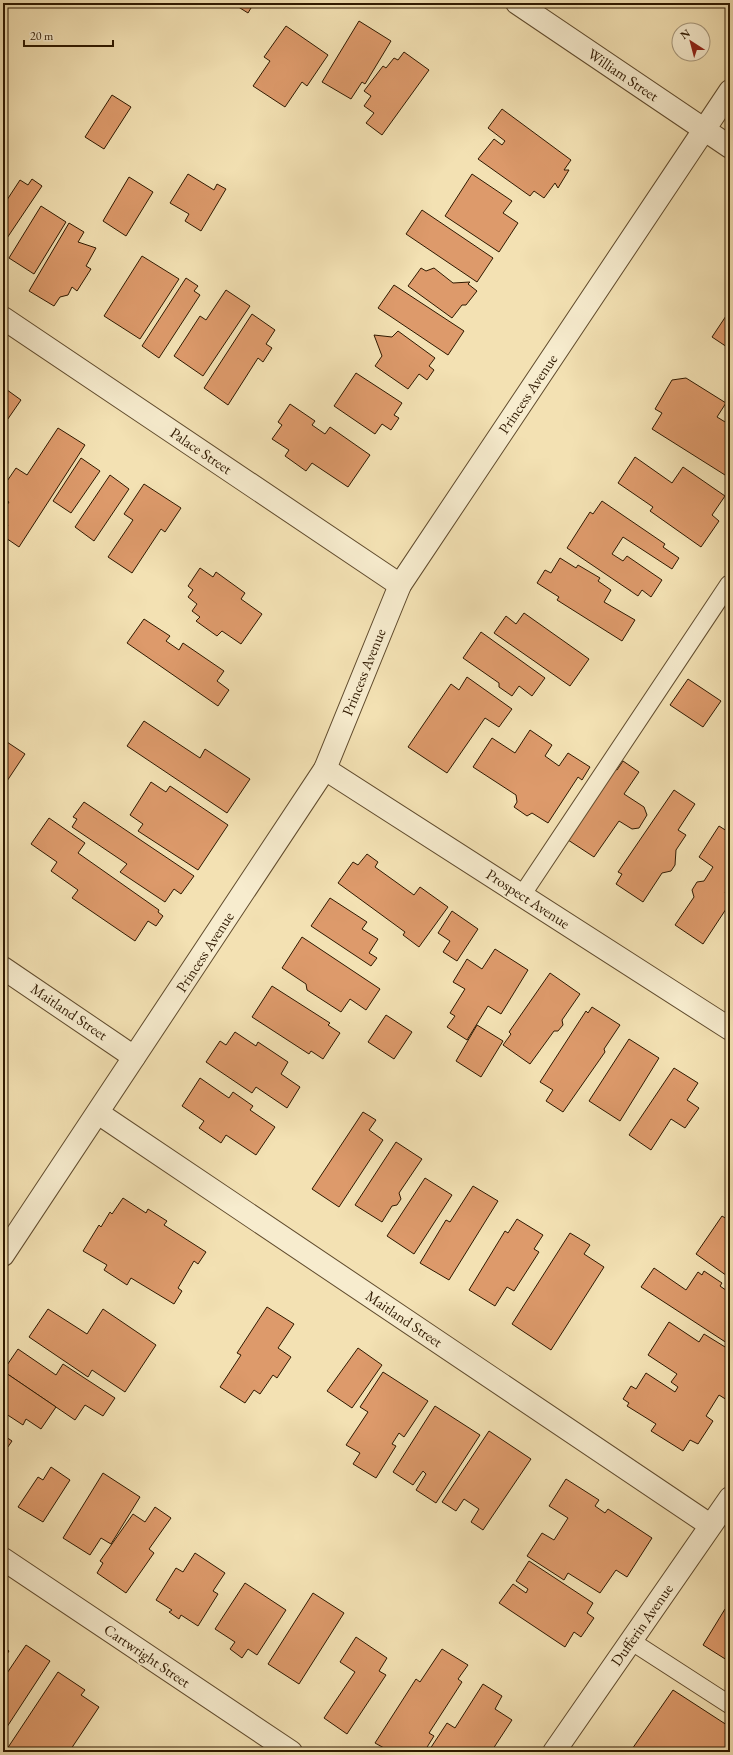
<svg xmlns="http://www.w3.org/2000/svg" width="733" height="1755" font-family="'EB Garamond',serif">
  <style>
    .building { fill: #dd9a6b; stroke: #2f1900 }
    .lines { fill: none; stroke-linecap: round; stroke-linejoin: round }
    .lane-casing { stroke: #604b2d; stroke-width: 19 }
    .street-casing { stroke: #604b2d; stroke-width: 24 }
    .lane { stroke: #f7ecce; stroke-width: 17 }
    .street { stroke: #f7ecce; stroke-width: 22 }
    .labels { text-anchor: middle; stroke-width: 4; stroke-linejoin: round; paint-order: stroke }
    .street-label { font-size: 15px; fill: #2f1900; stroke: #f7ecce }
  </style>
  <rect width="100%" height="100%" fill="#f3e1b3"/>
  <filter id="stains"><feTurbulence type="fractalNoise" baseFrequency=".005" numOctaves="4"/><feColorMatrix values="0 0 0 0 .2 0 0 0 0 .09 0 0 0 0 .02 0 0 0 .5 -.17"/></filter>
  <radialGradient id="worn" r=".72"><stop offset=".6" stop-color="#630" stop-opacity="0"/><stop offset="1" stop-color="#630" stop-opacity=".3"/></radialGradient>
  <g class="building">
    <polygon points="232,3 254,3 248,13"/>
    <polygon points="359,21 391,41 365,84 362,82 351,99 322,82"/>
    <polygon points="286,26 328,55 307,86 302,82 285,107 253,86 270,61 264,57"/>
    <polygon points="404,52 429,70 382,135 366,123 374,113 364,106 371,96 364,91 383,66 386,68 394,58 398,60"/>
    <polygon points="112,95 131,107 104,149 85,137"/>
    <polygon points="502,109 571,160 564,170 569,170 558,188 555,183 544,198 534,191 530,196 478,159 494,139 502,145 505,141 488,128"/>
    <polygon points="188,174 214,190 217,184 226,189 201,231 185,221 189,214 170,203"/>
    <polygon points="472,174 512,201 503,213 518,223 499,252 445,216"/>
    <polygon points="129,177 153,192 126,236 103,221"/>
    <polygon points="32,179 42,186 3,244 3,206 20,180 28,185"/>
    <polygon points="41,206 66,222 34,274 9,258"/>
    <polygon points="422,210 493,258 477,282 406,234"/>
    <polygon points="69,223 84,232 78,242 96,248 86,266 91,269 77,291 72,287 68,295 60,297 54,306 29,291"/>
    <polygon points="142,256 179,279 140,339 104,316"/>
    <polygon points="421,268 426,271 434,268 453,283 470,282 468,284 477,291 466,305 462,305 452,318 408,286"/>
    <polygon points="186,278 198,286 194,291 200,295 159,358 142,346"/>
    <polygon points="394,285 464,331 448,355 378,308"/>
    <polygon points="226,290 250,306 203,376 174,356 200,316 206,320"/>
    <polygon points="730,310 730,349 712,337"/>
    <polygon points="252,314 275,330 266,344 272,348 263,362 258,358 228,405 204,388"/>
    <polygon points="398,331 435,358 429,366 434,370 427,380 419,374 408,389 375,366 382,356 374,335 392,337"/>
    <polygon points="356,373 402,403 394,415 399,418 391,430 382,424 375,434 334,406"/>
    <polygon points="686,378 726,403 717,417 730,425 730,467 725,475 652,429 662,413 655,409 672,380"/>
    <polygon points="3,387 21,400 3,426"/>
    <polygon points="290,404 315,421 312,425 325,434 330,427 370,455 348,487 312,463 306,471 285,456 289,450 272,439 282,425 278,422"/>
    <polygon points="58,428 85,445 19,547 3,536 3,533 8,525 3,522 3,511 9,502 3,499 3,487 16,468 27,475"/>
    <polygon points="635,457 672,483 683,467 725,496 712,515 719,521 701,547 650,511 653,507 618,483"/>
    <polygon points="81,458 100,471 71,513 53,501"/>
    <polygon points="110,475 129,489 94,541 75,527"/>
    <polygon points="144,484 181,508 165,532 161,529 132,573 108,557 133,520 124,514"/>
    <polygon points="602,501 665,544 663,547 679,558 672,569 623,537 612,554 623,561 627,556 662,580 651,597 642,590 638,596 567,548 590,512 593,514"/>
    <polygon points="560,558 576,568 578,565 600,578 598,581 611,590 604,602 635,620 622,641 557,600 559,597 537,583 545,570 551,573"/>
    <polygon points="200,568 213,577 216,572 245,593 241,599 262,614 241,644 222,631 217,636 196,621 200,617 192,611 197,604 188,597 193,590 188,586"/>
    <polygon points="524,613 589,659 570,686 494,633 506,616 516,624"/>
    <polygon points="144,619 170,636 166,641 179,650 183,643 224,671 217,681 229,690 218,706 127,643"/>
    <polygon points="481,632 545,678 532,696 519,686 512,696 499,687 499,683 463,658"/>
    <polygon points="467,677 512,709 499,727 485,718 447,773 408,747 451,684 459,690"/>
    <polygon points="688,679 721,701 703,727 670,705"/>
    <polygon points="144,721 200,758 205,749 250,779 227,813 127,746"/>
    <polygon points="530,730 552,745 545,756 559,766 568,753 590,767 582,780 578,777 548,823 532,813 527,816 514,807 517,802 516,795 473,767 492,738 515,753"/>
    <polygon points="7,742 25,754 3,787 3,747"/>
    <polygon points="623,761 639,772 624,794 644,807 647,815 639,828 632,829 619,821 594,857 565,838 612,767 617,770"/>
    <polygon points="151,782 166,792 170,786 228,825 198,870 138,831 143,824 130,815"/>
    <polygon points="674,790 695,804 678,830 686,835 676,850 675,865 671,871 662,873 643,902 616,884 622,874 618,872"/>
    <polygon points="84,802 194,876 181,894 174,889 165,902 120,872 127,864 72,827 77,819 73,817"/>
    <polygon points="49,818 85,843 78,853 159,910 158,912 163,916 156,926 148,921 135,941 72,898 78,890 51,871 57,862 31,844"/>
    <polygon points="719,826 730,833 730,885 725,893 730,897 730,903 703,944 675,925 694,897 692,890 697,882 704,881 713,867 699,857"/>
    <polygon points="367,854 378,862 375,867 414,895 420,887 448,907 419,947 403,935 405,932 338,883 353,862 358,865"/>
    <polygon points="330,898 367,922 362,929 378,939 369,953 377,958 371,966 311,926"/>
    <polygon points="452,911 478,929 457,961 443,952 450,941 438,933"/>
    <polygon points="302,937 380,989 366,1010 350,999 341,1012 307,990 306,984 282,968"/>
    <polygon points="495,949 528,970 501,1014 488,1006 467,1040 447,1027 455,1016 450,1013 465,989 453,982 467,959 482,969"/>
    <polygon points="550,973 580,994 562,1020 563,1025 558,1031 554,1031 530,1064 503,1045 511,1034 509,1032"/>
    <polygon points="272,986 330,1023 328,1025 340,1033 323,1059 311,1051 309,1054 252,1017"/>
    <polygon points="592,1007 620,1025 604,1049 605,1052 563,1112 546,1101 553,1090 540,1082 586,1011 588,1013"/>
    <polygon points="386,1015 412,1032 394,1059 368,1042"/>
    <polygon points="477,1025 503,1041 481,1077 456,1061"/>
    <polygon points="235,1032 256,1046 258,1042 288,1062 281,1074 300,1087 287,1108 256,1087 252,1093 206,1062 220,1041 226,1045"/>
    <polygon points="629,1039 659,1058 620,1121 589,1101"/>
    <polygon points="674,1068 698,1083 687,1100 699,1108 685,1128 671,1119 651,1150 629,1135"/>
    <polygon points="200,1078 229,1098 233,1092 253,1106 250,1110 275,1127 256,1155 226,1135 221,1143 199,1128 204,1121 182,1106"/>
    <polygon points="363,1112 376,1120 369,1130 383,1140 339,1207 312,1189"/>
    <polygon points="396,1142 422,1159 399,1193 401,1199 397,1205 392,1206 382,1222 355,1205"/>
    <polygon points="425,1178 452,1195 414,1254 387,1236"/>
    <polygon points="473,1186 498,1201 449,1280 420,1263 446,1220 450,1222"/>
    <polygon points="123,1198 146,1213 148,1209 167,1221 164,1225 206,1252 198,1264 194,1261 178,1288 182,1291 174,1304 131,1278 127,1285 104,1270 107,1265 83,1251 99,1225 101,1227 110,1212 112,1214"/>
    <polygon points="722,1216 730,1221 730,1278 696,1254"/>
    <polygon points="517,1219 543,1235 534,1249 539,1252 514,1291 507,1287 495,1306 469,1290 505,1231 508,1233"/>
    <polygon points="570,1233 590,1245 584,1254 604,1267 551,1350 512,1324"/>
    <polygon points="654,1268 686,1290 698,1272 702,1275 704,1271 722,1283 720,1286 730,1293 730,1345 641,1287"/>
    <polygon points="267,1307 294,1324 278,1348 291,1357 277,1378 273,1375 260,1394 254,1390 245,1403 220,1387 241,1355 237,1353"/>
    <polygon points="48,1309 87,1334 103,1309 156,1345 125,1392 92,1370 88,1377 29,1337"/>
    <polygon points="669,1322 699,1342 704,1334 730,1350 730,1395 727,1400 719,1395 706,1416 713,1421 698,1444 690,1440 683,1451 651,1431 656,1424 627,1406 629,1403 623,1399 631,1386 636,1389 646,1373 675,1392 678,1387 671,1382 677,1374 648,1355"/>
    <polygon points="358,1348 382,1365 352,1408 327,1391"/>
    <polygon points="18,1349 56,1375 63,1364 115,1398 103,1416 85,1405 75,1420 3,1371"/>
    <polygon points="3,1371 56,1407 41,1429 26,1419 23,1425 3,1412"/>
    <polygon points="383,1372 428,1401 404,1437 399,1433 392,1444 396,1446 376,1478 353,1464 360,1453 346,1445 368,1412 360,1407"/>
    <polygon points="435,1406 480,1435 436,1503 416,1490 426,1474 423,1471 413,1485 393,1472"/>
    <polygon points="489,1431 531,1459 483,1530 471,1522 479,1509 464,1499 456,1511 442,1502"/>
    <polygon points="3,1435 12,1441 3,1454"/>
    <polygon points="51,1467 70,1480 43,1522 18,1507 38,1477 43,1480"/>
    <polygon points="103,1473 140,1497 111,1544 101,1538 90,1555 63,1538"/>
    <polygon points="566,1479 599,1500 595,1506 605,1513 608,1509 652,1538 627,1577 616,1570 600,1593 568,1573 564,1580 527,1556 542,1533 554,1540 568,1518 549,1506"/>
    <polygon points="155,1507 171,1518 149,1549 154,1553 126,1593 97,1573 103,1563 100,1561 133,1514 145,1522"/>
    <polygon points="195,1553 225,1573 213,1591 218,1594 198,1626 181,1615 179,1619 169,1612 172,1610 156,1600 176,1568 183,1572"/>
    <polygon points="529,1561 593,1603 587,1613 594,1618 581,1637 574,1632 565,1647 499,1603 513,1584 526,1593 528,1589 516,1581"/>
    <polygon points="245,1583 286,1610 257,1655 248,1649 242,1658 230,1649 235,1642 215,1629"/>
    <polygon points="313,1593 344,1613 299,1684 268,1664"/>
    <polygon points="725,1609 730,1612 730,1662 703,1645"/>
    <polygon points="356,1637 387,1658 379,1671 386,1675 347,1734 324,1718 355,1672 340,1662"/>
    <polygon points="26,1645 50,1661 3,1733 3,1679"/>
    <polygon points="3,1646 9,1651 3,1660"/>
    <polygon points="442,1649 468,1665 458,1679 462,1682 429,1733 434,1736 424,1752 381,1752 384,1748 375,1743 416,1679 420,1682"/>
    <polygon points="58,1672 85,1690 81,1695 99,1707 69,1752 5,1752"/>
    <polygon points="483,1684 502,1696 495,1709 512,1720 491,1752 428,1752 447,1723 455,1728"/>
    <polygon points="673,1690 730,1727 730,1752 630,1752"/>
  </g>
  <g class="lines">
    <g class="lane-casing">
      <g id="lane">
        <polyline points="522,895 729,584"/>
        <polyline points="631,1641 730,1705"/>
      </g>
    </g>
    <g class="street-casing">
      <g id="street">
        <polyline points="517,3 730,147"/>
        <polyline points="3,318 400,585"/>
        <polyline points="325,769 730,1029"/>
        <polyline points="3,968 134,1057"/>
        <polyline points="98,1113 710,1525"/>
        <polyline points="3,1255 325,769 400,585 730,91"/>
        <polyline points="3,1559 291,1752"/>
        <polyline points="554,1752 730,1498"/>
      </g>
    </g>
    <use href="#lane" class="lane"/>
    <use href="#street" class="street"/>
  </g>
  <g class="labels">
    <g class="street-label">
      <text transform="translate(623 75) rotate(34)" y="5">William Street</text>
      <text transform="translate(528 394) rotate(-56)" y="5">Princess Avenue</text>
      <text transform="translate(201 451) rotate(34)" y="5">Palace Street</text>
      <text transform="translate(364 672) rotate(-68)" y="5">Princess Avenue</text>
      <text transform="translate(528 899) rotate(33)" y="5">Prospect Avenue</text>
      <text transform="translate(205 952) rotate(-57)" y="5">Princess Avenue</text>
      <text transform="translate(69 1012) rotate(34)" y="5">Maitland Street</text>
      <text transform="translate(404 1319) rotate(34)" y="5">Maitland Street</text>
      <text transform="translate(642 1625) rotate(-55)" y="5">Dufferin Avenue</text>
      <text transform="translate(147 1656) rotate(34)" y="5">Cartwright Street</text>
    </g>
  </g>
  <rect width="733" height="1755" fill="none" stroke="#f3e1b3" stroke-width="16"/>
  <rect x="4" y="4" width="725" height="1747" fill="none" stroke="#2f1900" stroke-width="2"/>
  <rect x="8" y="8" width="717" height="1739" fill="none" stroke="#2f1900"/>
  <g transform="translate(691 42) rotate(324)"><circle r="19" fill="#f7ecce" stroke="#a7987c"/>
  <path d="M0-3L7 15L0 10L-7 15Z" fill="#8f2418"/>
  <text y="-6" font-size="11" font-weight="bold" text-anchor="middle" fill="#2f1900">N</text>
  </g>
  <path d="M24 40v6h89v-6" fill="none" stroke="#2f1900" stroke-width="2"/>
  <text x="30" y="40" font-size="12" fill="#2f1900" stroke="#f7ecce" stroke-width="3" paint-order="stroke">20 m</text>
  <rect width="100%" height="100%" filter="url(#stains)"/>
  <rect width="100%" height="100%" fill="url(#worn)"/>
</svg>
